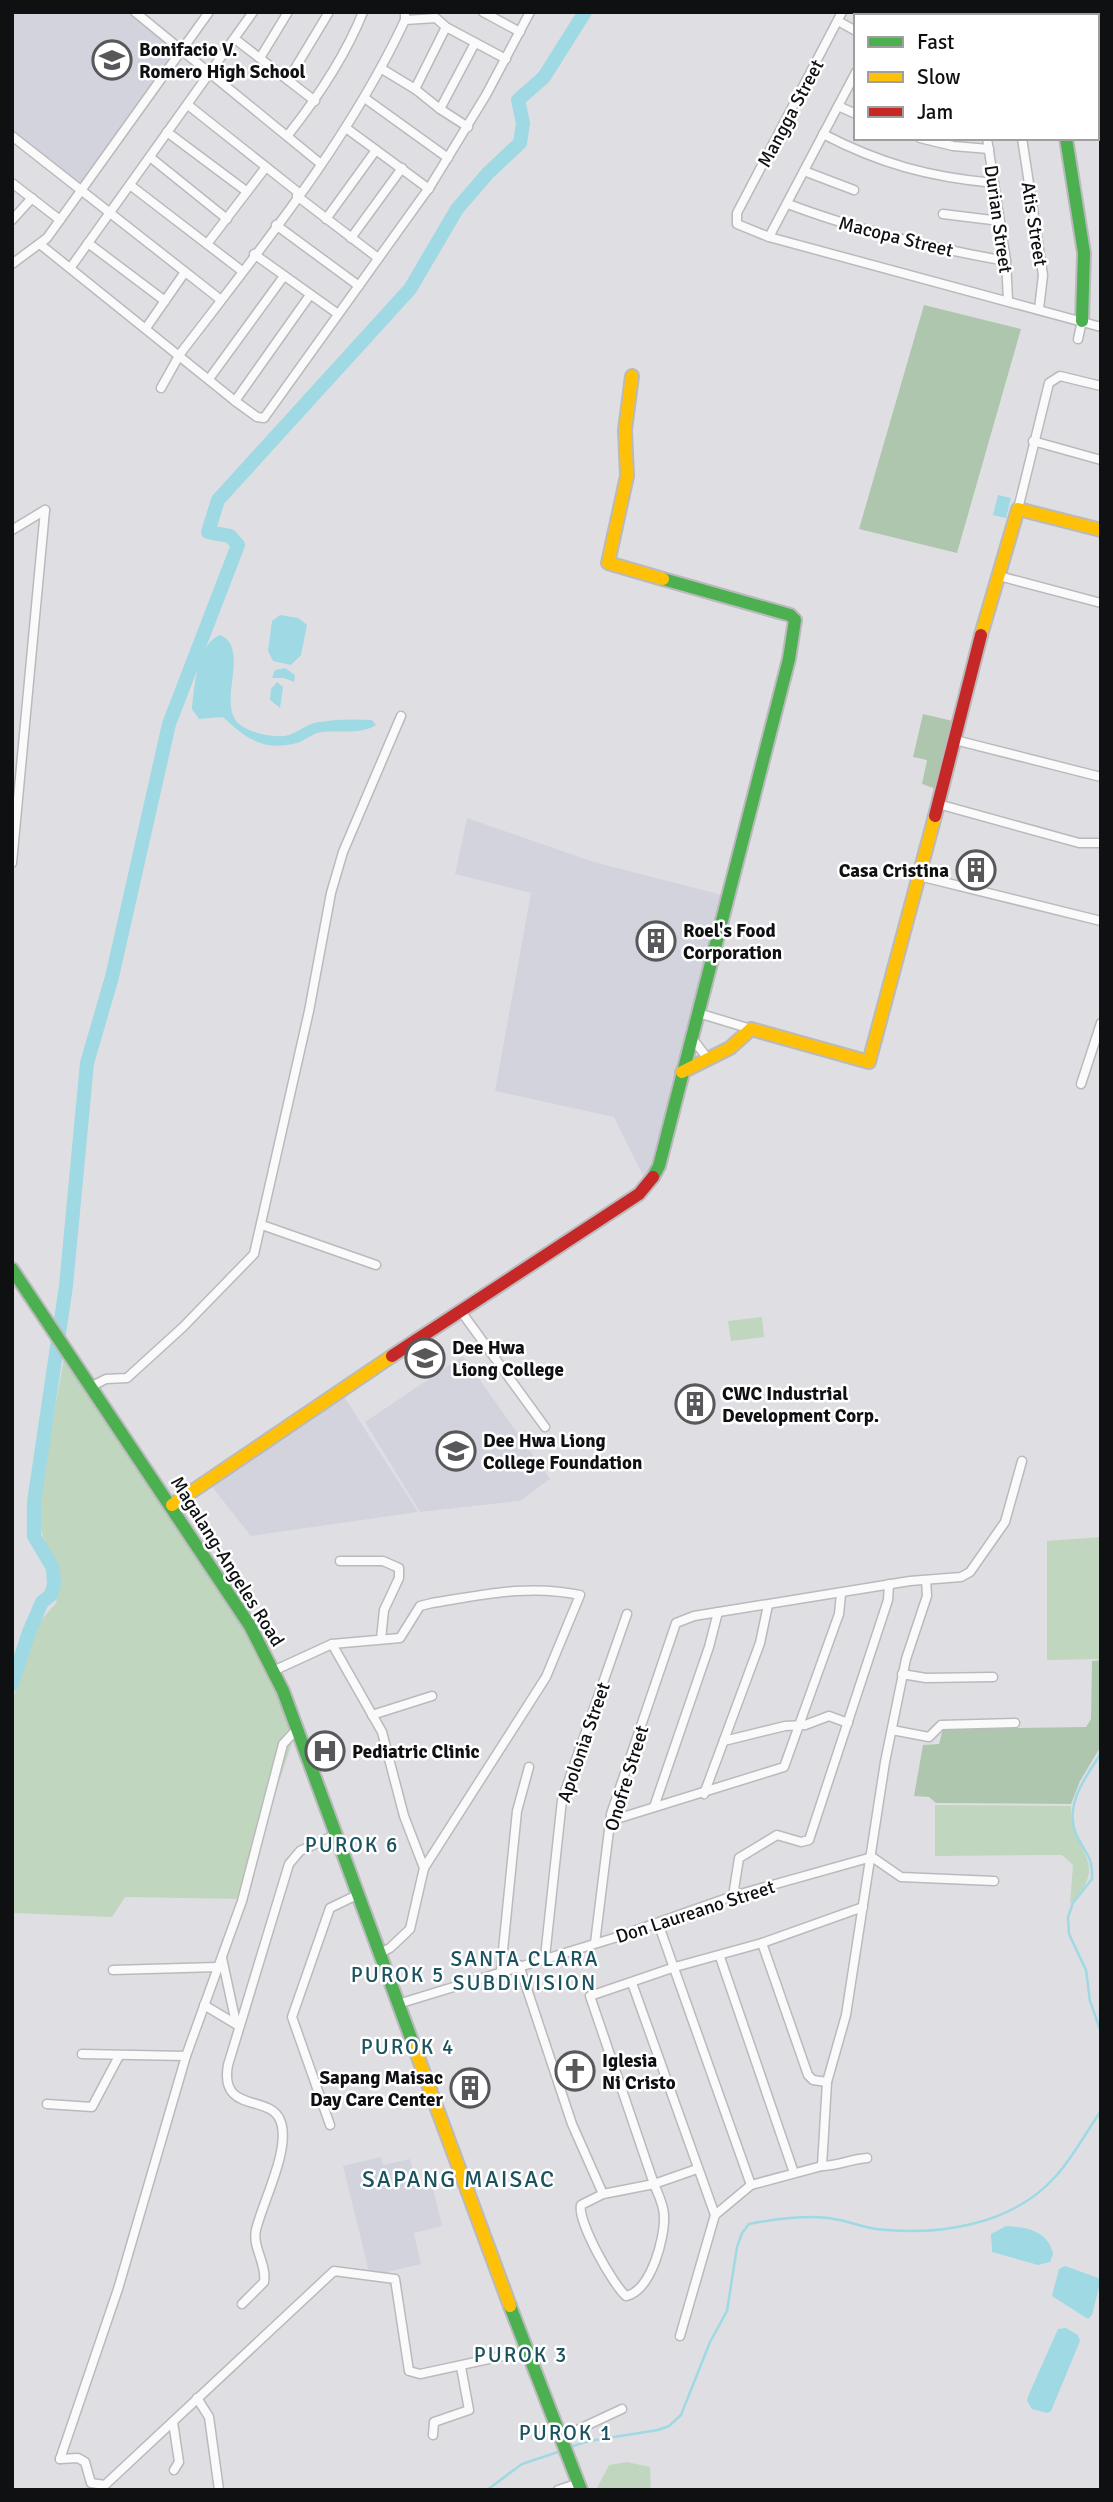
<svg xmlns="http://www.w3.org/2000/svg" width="1113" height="2502" font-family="Signika,sans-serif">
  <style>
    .built { fill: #d2d3dd }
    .green { fill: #c0d6bf }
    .forest { fill: #afc6ae }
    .water { fill: #9fd9e3 }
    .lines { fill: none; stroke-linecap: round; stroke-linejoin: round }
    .stream { stroke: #9fd9e3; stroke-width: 2.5 }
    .river { stroke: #9fd9e3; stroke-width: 14 }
    .street-casing { stroke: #bababd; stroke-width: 11 }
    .fast-casing { stroke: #bababd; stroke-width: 16 }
    .slow-casing { stroke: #bababd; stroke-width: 16 }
    .jam-casing { stroke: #bababd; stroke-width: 16 }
    .street { stroke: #fafafb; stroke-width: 8 }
    .fast { stroke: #4caf50; stroke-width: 12 }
    .slow { stroke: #ffc107; stroke-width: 12 }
    .jam { stroke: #c62828; stroke-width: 12 }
    .labels { text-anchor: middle; stroke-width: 5; stroke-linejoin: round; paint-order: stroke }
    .poi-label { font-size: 19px; font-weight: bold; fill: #0f1012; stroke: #fff; text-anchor: start }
    .street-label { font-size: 19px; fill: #0f1012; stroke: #fff }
    .neighbourhood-label { font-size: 21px; letter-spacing: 2px; fill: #1a525e; stroke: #fff }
    .quarter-label { font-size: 23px; letter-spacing: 2px; fill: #1a525e; stroke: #fff }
  </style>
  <rect width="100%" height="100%" fill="#dfdfe3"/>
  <g class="built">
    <polygon points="12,12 129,12 177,51 80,186 12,130"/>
    <polygon points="467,818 594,862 726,896 650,1179 645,1180 614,1117 495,1091 531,893 455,874"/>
    <polygon points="463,1356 550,1479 520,1501 420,1512 365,1422"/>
    <polygon points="343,1395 418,1512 251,1536 208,1482"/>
    <polygon points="381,2157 383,2165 410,2159 416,2184 431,2180 442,2226 414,2233 421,2264 370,2276 343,2166"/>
  </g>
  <g class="green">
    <polygon points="762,1317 764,1337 731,1341 728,1321"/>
    <polygon points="65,1353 250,1631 296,1730 241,1899 125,1897 112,1917 12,1913 12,1703 29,1641 36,1626 56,1603 61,1581 39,1526 37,1508"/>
    <polygon points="1101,1537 1101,1659 1047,1660 1047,1541"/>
    <path d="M935,1805L1071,1806C1070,1853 1113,1861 1070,1904L1073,1865L1062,1855L935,1856Z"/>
    <polygon points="627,2462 650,2467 651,2490 596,2490 609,2465"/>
  </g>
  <g class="forest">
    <polygon points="924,305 1021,329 957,553 859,529"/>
    <polygon points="923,714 957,722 939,790 922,784 927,760 913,757"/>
    <polygon points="1101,1660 1101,1746 1080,1781 1071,1804 936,1803 929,1797 914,1796 923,1745 939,1744 943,1729 1086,1727 1091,1719 1092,1661"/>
  </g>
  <g class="water">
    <polygon points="998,495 1011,498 1006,518 993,515"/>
    <polygon points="280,615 298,618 307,625 301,655 291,665 273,661 268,651 272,621"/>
    <path d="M220,635C251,648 217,702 238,723C248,733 277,739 289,735C300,731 308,723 319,722C336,719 355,719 372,720L376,725C360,735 340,730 322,732C312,733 306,740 297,743C264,752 245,738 223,717L199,719L192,709C194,689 197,643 220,635Z"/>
    <polygon points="285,668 295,675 294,682 284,678 272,678 275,670"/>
    <polygon points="277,682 283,687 280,708 270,700 271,689"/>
    <path d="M1006,2226C1027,2227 1048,2231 1053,2254L1050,2262L1038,2265L992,2252L991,2234Z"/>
    <polygon points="1065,2266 1101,2279 1092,2315 1088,2319 1052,2296 1059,2269"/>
    <polygon points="1066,2328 1078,2335 1080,2341 1051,2411 1047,2413 1032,2409 1027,2401 1029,2394 1058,2329"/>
  </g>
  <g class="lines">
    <g class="stream">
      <path d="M1101,1753C1086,1777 1064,1804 1076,1834C1085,1854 1093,1855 1092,1879L1073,1903L1068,1917L1069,1934L1086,1970L1090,2001L1101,2032"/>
      <path d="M570,2447L589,2441L658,2430L669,2426L681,2415L710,2342L727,2311L737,2247L742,2233L749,2224C775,2219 807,2214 834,2219C848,2221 862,2227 876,2229C937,2236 1011,2226 1055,2177C1072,2159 1086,2132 1101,2111"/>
      <polyline points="487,2490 522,2464 561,2451"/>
    </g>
    <polyline class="river" points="12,1684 29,1632 42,1602 51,1595 54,1584 53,1568 34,1536 34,1502 66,1286 87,1063 112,977 169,724 238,545 230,536 208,532 218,500 410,289 457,209 488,173 520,143 523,123 518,100 544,77 585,12"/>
    <g class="street-casing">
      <g id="street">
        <polyline points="135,12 321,164"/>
        <polyline points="483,12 520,32"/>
        <polyline points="842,12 737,213 737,224 769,237 1101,327"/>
        <polyline points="923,12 934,16"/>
        <polyline points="1010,16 1010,12"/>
        <polyline points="405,20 436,18 446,27 506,59"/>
        <polyline points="838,21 856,31"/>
        <polyline points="1097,28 1101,29"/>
        <polyline points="235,39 315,101"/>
        <polyline points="1101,39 1101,93"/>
        <polyline points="260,58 288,12"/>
        <polyline points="382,69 415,89 446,27"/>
        <polyline points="288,80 329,12"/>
        <polyline points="415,89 440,109"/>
        <polyline points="366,99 448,158"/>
        <polyline points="188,105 299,193"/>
        <polyline points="838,106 856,114"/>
        <polyline points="468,127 440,109 475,43"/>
        <polyline points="346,128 429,189"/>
        <polyline points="167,132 246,191"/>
        <path d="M823,134C881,164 929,177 994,183"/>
        <path d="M288,135C318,97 345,57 363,12"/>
        <polyline points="12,136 221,300"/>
        <polyline points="920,138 953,146 989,149"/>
        <polyline points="987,138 1006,261 1008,300"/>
        <polyline points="1022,138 1043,275 1039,309"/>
        <polyline points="150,157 227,219"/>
        <polyline points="804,171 854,190"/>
        <polyline points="12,183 60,220"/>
        <polyline points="130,185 242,271"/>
        <polyline points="297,196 378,258"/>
        <path d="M788,204C859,231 932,248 1006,261"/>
        <polyline points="943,214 1000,221"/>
        <polyline points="326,219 376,150"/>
        <polyline points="12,220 32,198"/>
        <polyline points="276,225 359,286"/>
        <polyline points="769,237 856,72"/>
        <polyline points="351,238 402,168"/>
        <polyline points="88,243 165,301"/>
        <polyline points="207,244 266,167"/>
        <polyline points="41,245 235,401 257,417 264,418 431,185 486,95 530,12"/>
        <polyline points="254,254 338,314"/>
        <polyline points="12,264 47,238 209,12"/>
        <polyline points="71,267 253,12"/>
        <polyline points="146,328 185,272"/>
        <polyline points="1078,339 1082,321"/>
        <polyline points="209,379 284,276"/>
        <path d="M161,388L180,354C261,248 348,142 405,20V12"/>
        <polyline points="235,401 310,295"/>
        <polyline points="1033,441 1101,460"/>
        <polyline points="1018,509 1049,383 1060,376 1101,386"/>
        <polyline points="12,530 45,510"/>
        <polyline points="999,576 1101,603"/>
        <polyline points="955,740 1101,777"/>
        <polyline points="938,804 1079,843 1101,843"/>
        <polyline points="12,863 45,510"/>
        <polyline points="919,876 1101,921"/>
        <polyline points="698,1013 751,1029"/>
        <polyline points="692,1038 708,1059"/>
        <polyline points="1081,1084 1101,1023"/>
        <polyline points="262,1225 376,1265"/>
        <polyline points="460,1310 545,1427"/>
        <polyline points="92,1386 106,1379 127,1378 183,1327 254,1254 309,1011 331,893 343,852 401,716"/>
        <polyline points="340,1561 383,1561 399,1568 399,1578 384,1610 381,1639"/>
        <polyline points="332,1644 382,1732 404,1816 424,1868"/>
        <path d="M273,1671L332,1644L400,1638L420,1606L432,1603C482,1595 530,1584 580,1595L546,1677L424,1868L410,1929L390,1948L380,1953"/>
        <polyline points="902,1674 926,1678 993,1677"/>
        <polyline points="372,1715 432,1696"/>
        <polyline points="892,1730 929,1737 941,1725 1015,1723"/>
        <polyline points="724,1741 785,1726 805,1725 829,1716 848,1723"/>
        <polyline points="704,1794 760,1643 768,1605"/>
        <polyline points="654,1807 709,1647 718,1612"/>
        <polyline points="610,1821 784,1767 839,1614 841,1594"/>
        <polyline points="733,1896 739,1858 777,1835 801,1842 809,1840 888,1600 889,1584"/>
        <polyline points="658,1923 751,2185"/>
        <polyline points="595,1943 611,1814 676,1623 694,1616 910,1581 961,1577 970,1572 1005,1522 1022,1461"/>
        <polyline points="762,1943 808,2075 813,2080 827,2082"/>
        <polyline points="545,1957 562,1800 627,1614"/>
        <polyline points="720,1957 794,2173"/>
        <polyline points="222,1958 236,2023"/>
        <polyline points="519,1965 572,2124 603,2194"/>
        <polyline points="113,1970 218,1967"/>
        <polyline points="501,1970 517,1811 529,1767"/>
        <polyline points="632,1983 715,2215"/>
        <polyline points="398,2004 614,1938 733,1896 872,1857 901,1877 994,1881"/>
        <polyline points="204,2005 239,2026"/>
        <polyline points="82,2054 186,2056"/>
        <polyline points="47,2104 92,2107 119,2056"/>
        <polyline points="330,2125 292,2017 330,1908 359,1894"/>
        <polyline points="822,2166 827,2082 846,2015 885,1762 906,1659 927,1596 926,1580"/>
        <path d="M697,2169L654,2184L603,2194L581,2205C577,2221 613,2285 626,2296C651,2291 665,2238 664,2216C664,2205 658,2194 654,2184L590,1996L675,1967L762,1943L863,1907"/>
        <path d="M242,2304L264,2282C267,2264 252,2247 256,2230C262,2203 292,2147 280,2120C270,2094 219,2114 228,2065L289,1864L300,1851L337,1834"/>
        <path d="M680,2336L715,2215L751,2185L822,2166C837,2166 851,2159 867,2158"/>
        <polyline points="197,2398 209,2417 219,2490"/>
        <polyline points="173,2422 179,2462 174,2470"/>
        <polyline points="433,2435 434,2422 469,2410 461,2367"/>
        <polyline points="562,2437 622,2409"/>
        <polyline points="60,2459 118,2289 186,2056 242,1901 283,1744 297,1729"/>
        <polyline points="60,2459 78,2458 85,2462 91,2483 105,2485 334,2271 395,2279 409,2371 420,2374 526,2351"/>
        <polyline points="558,2490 579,2483"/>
      </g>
    </g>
    <g class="fast-casing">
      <g id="fast">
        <polyline points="1056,16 1057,12"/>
        <polyline points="1066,138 1084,253 1082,321"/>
        <polyline points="653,1177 659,1166 789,659 795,620 790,615 663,579"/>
        <polyline points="12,1269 250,1626 283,1691 415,2049"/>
        <polyline points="510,2306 581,2490"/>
      </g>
    </g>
    <g class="slow-casing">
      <g id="slow">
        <polyline points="632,376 625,430 627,476 608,563 663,579"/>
        <polyline points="981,635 1018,509 1101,530"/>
        <polyline points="682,1072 730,1048 751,1029 869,1062 935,816"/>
        <polyline points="172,1505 392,1356"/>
        <polyline points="415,2049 510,2306"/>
      </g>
    </g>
    <g class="jam-casing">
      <g id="jam">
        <polyline points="935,816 981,635"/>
        <polyline points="392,1356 639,1194 653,1177"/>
      </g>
    </g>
    <use href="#street" class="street"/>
    <use href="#fast" class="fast"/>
    <use href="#slow" class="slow"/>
    <use href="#jam" class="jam"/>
  </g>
  <defs>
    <g id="school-ring" transform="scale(2.0125)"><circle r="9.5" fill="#fff" stroke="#58585b" stroke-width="1.5"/><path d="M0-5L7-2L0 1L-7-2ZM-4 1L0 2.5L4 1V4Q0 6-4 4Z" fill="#58585b"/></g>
    <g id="building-ring" transform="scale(2.0125)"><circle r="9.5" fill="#fff" stroke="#58585b" stroke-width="1.5"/><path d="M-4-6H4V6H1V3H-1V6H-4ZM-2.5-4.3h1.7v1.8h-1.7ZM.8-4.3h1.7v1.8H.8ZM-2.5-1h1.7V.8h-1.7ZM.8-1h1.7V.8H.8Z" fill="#58585b"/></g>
    <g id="university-ring" transform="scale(2.0125)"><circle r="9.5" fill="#fff" stroke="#58585b" stroke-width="1.5"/><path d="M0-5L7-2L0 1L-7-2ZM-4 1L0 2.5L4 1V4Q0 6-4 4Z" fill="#58585b"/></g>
    <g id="hospital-ring" transform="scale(2.0125)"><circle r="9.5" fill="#fff" stroke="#58585b" stroke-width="1.5"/><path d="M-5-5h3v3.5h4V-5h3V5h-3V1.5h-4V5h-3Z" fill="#58585b"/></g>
    <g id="church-ring" transform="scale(2.0125)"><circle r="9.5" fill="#fff" stroke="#58585b" stroke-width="1.5"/><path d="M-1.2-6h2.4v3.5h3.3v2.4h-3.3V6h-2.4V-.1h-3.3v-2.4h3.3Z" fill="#58585b"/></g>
  </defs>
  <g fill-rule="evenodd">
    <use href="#school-ring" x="112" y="60"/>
    <use href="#building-ring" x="976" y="870"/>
    <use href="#building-ring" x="656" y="941"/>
    <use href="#university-ring" x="425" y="1358"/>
    <use href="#building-ring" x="695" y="1404"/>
    <use href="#university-ring" x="456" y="1451"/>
    <use href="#hospital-ring" x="325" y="1751"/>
    <use href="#church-ring" x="575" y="2071"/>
    <use href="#building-ring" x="470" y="2088"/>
  </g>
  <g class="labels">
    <g class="poi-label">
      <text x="139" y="56">Bonifacio V.<tspan x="139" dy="22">Romero High School</tspan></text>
      <text x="949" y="877" text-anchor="end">Casa Cristina</text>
      <text x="683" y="937">Roel's Food<tspan x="683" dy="22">Corporation</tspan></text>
      <text x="452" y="1354">Dee Hwa<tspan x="452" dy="22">Liong College</tspan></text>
      <text x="722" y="1400">CWC Industrial<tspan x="722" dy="22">Development Corp.</tspan></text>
      <text x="483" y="1447">Dee Hwa Liong<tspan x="483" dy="22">College Foundation</tspan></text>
      <text x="352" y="1758">Pediatric Clinic</text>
      <text x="602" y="2067">Iglesia<tspan x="602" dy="22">Ni Cristo</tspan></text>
      <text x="443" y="2084" text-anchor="end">Sapang Maisac<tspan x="443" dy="22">Day Care Center</tspan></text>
    </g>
    <g class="street-label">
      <text transform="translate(790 113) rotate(-62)" y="7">Mangga Street</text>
      <text transform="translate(999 219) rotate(82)" y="7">Durian Street</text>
      <text transform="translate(1035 224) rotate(81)" y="7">Atis Street</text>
      <text transform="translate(896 236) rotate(14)" y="7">Macopa Street</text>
      <text transform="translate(228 1561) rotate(58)" y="7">Magalang-Angeles Road</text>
      <text transform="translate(583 1742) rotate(-71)" y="7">Apolonia Street</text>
      <text transform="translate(626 1778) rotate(-73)" y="7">Onofre Street</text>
      <text transform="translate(695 1911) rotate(-18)" y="7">Don Laureano Street</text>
    </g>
    <g class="neighbourhood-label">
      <text x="352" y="1852">PUROK 6</text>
      <text x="525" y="1966">SANTA CLARA<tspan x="525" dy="24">SUBDIVISION</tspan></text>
      <text x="398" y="1982">PUROK 5</text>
      <text x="408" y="2054">PUROK 4</text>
      <text x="521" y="2362">PUROK 3</text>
      <text x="566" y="2440">PUROK 1</text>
    </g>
    <g class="quarter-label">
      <text x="459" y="2187">SAPANG MAISAC</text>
    </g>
  </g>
  <rect width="1113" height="2502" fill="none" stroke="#0f1012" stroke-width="28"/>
  <rect x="854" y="14" width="245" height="126" fill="#ffffff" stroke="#9f9fa0" stroke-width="2"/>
  <rect x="868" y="37" width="35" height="10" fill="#4caf50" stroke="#9f9fa0" stroke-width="2"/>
  <text x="917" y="49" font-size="21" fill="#0f1012">Fast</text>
  <rect x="868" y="72" width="35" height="10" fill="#ffc107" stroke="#9f9fa0" stroke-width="2"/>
  <text x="917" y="84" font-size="21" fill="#0f1012">Slow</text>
  <rect x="868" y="107" width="35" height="10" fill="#c62828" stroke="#9f9fa0" stroke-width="2"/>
  <text x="917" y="119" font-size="21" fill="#0f1012">Jam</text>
</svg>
